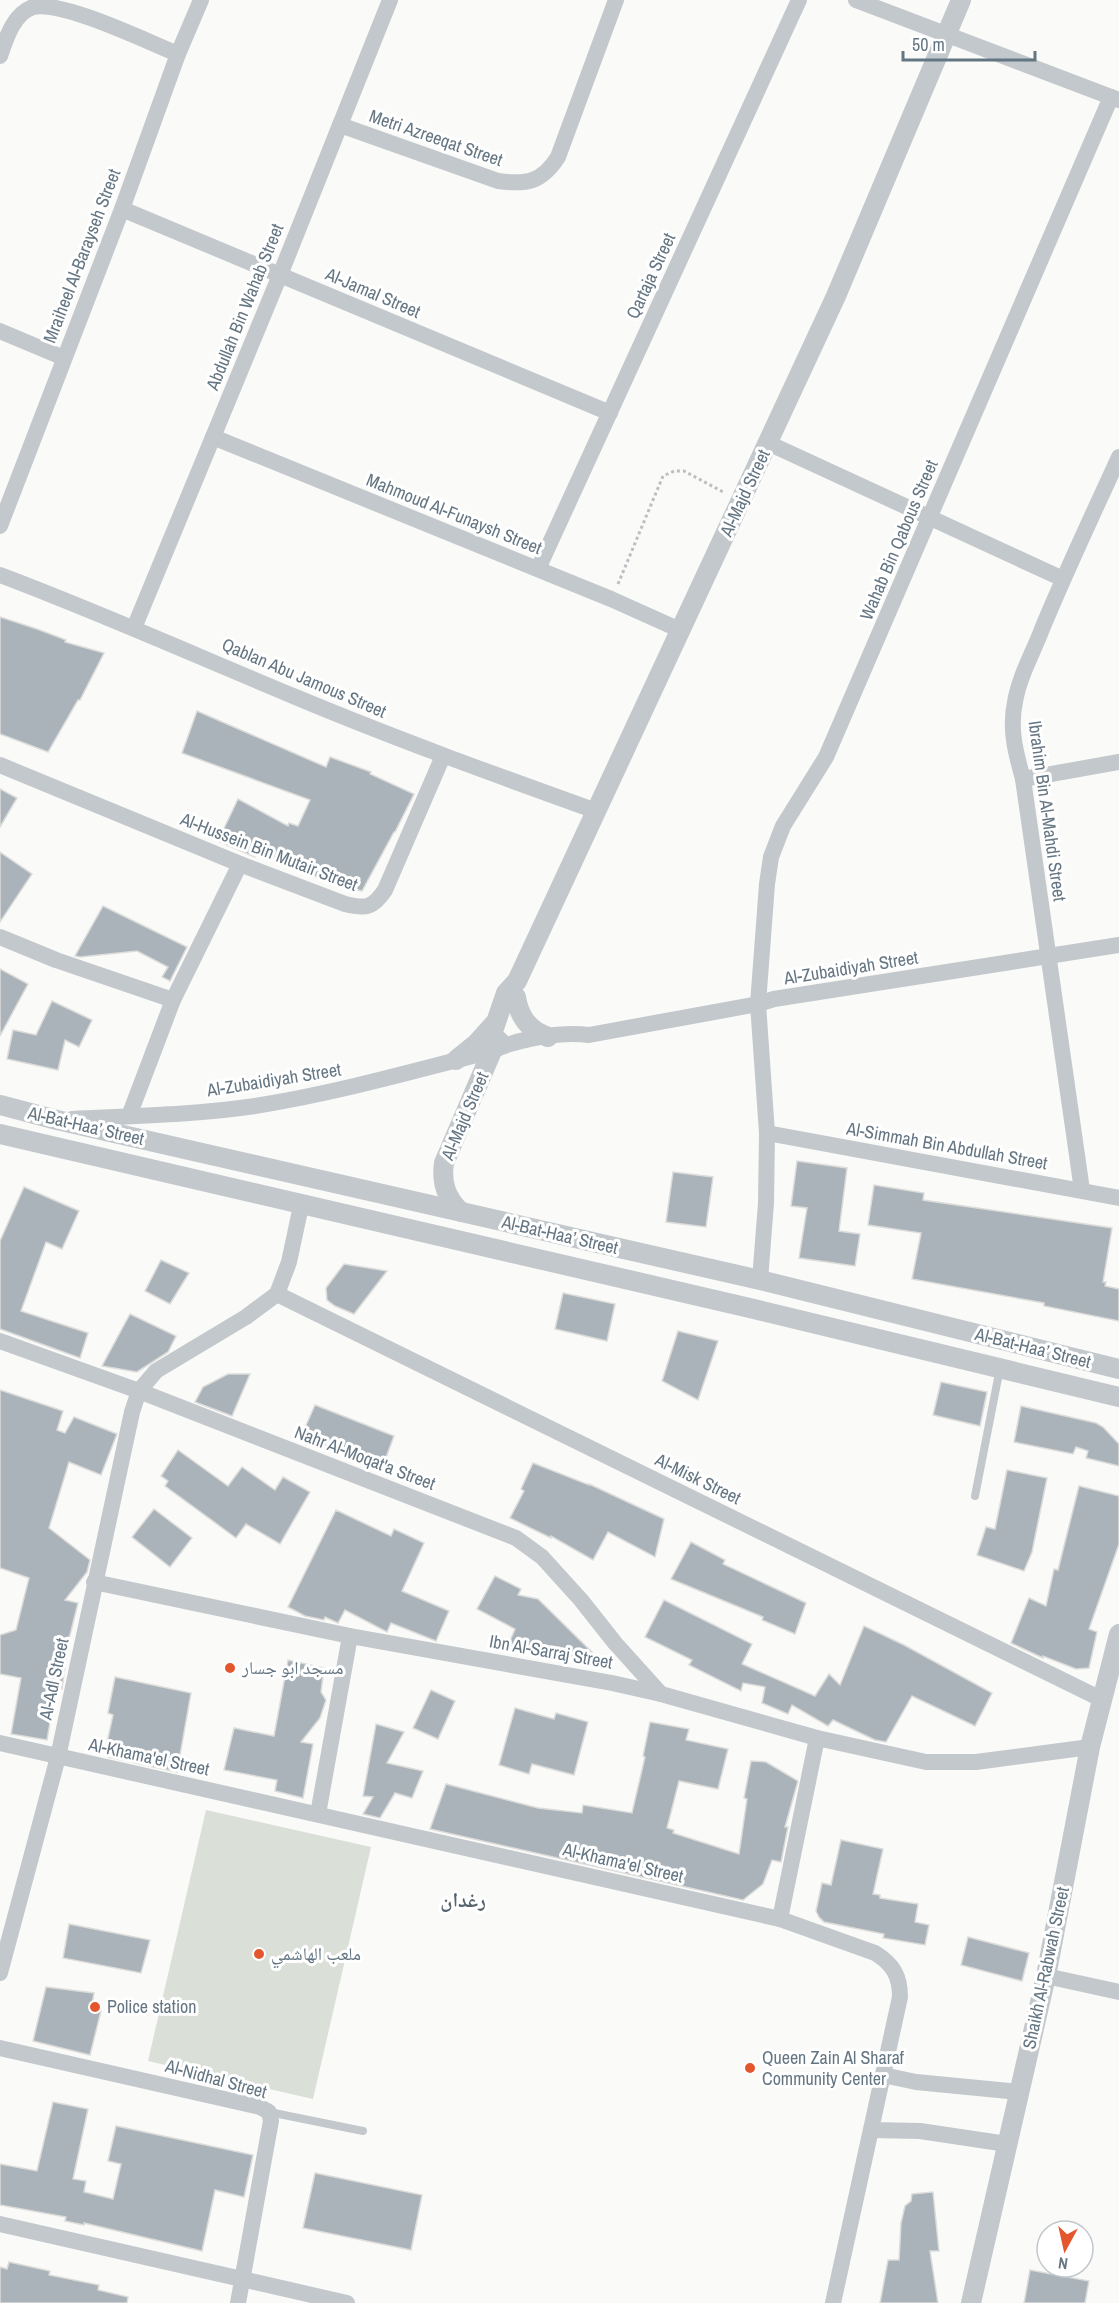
<svg xmlns="http://www.w3.org/2000/svg" width="1119" height="2303" font-family="'Archivo Narrow','Noto Naskh Arabic',sans-serif">
  <style>
    .green { fill: #dadfd7 }
    .building { fill: #aab3b9; stroke: #dcdcda; stroke-width: 1.5 }
    .lines { fill: none; stroke-linecap: round; stroke-linejoin: round }
    .path { stroke: #bbbfc2; stroke-width: 3; stroke-dasharray: 3 3; stroke-linecap: butt }
    .service { stroke: #c3c8cc; stroke-width: 8 }
    .minor { stroke: #c3c8cc; stroke-width: 16 }
    .tertiary { stroke: #c3c8cc; stroke-width: 20 }
    .poi-dot { fill: #e4572e; stroke: #fff; stroke-width: 2 }
    .labels { text-anchor: middle; stroke-width: 6; stroke-linejoin: round; paint-order: stroke }
    .street-label { font-size: 18px; fill: #657683; stroke: #fff }
    .poi-label { font-size: 18px; fill: #657683; stroke: #fff; text-anchor: start }
    .neighbourhood-label { font-size: 20px; font-weight: bold; fill: #57646e; stroke: #fff }
  </style>
  <rect width="100%" height="100%" fill="#fafaf8"/>
  <polygon class="green" points="206,1810 371,1847 313,2099 148,2061"/>
  <g class="building">
    <polygon points="0,617 37,629 66,640 65,642 104,653 80,700 78,700 48,752 0,734"/>
    <polygon points="197,711 326,767 330,757 371,772 370,774 414,794 395,832 394,832 362,891 326,881 258,851 255,857 218,841 238,799 288,826 289,823 298,826 310,800 182,753"/>
    <polygon points="0,789 17,798 0,827"/>
    <polygon points="0,852 32,874 0,922"/>
    <polygon points="103,906 187,947 170,981 162,977 168,967 137,951 80,957 75,956"/>
    <polygon points="0,969 28,984 0,1036"/>
    <polygon points="52,1001 92,1020 79,1047 65,1040 58,1070 7,1059 13,1030 36,1035"/>
    <polygon points="797,1161 847,1168 839,1231 860,1234 855,1266 799,1258 807,1208 791,1206"/>
    <polygon points="673,1172 713,1177 706,1227 666,1222"/>
    <polygon points="874,1185 924,1193 923,1200 1112,1228 1103,1282 1106,1282 1105,1286 1119,1289 1119,1321 1044,1306 1044,1303 912,1279 921,1233 868,1225"/>
    <polygon points="24,1187 79,1211 62,1249 46,1242 21,1311 88,1333 80,1358 0,1329 0,1241"/>
    <polygon points="161,1260 189,1273 170,1304 145,1291"/>
    <polygon points="344,1264 387,1271 354,1314 335,1306 327,1300 326,1288"/>
    <polygon points="563,1293 615,1304 607,1341 555,1329"/>
    <polygon points="130,1314 176,1336 168,1352 137,1372 102,1366"/>
    <polygon points="678,1331 718,1341 698,1400 662,1381"/>
    <polygon points="228,1374 250,1374 232,1416 195,1402 203,1387"/>
    <polygon points="941,1382 987,1392 980,1426 933,1415"/>
    <polygon points="0,1390 63,1411 57,1430 65,1433 74,1417 117,1434 101,1475 69,1462 49,1528 90,1560 87,1572 65,1600 78,1603 68,1643 62,1689 56,1688 47,1740 11,1734 21,1678 0,1674 0,1635 16,1630 29,1578 0,1568"/>
    <polygon points="315,1405 394,1436 382,1468 329,1447 327,1451 300,1439"/>
    <polygon points="1021,1406 1096,1423 1103,1427 1119,1444 1119,1466 1086,1458 1088,1451 1076,1447 1073,1454 1014,1442"/>
    <polygon points="178,1450 228,1486 242,1467 275,1490 283,1477 310,1492 280,1544 246,1524 236,1538 165,1486 168,1481 161,1476"/>
    <polygon points="533,1463 589,1485 589,1484 664,1519 655,1557 608,1532 593,1560 551,1536 551,1538 510,1518 524,1491 521,1489"/>
    <polygon points="1007,1470 1047,1478 1032,1552 1024,1571 977,1555 986,1527 995,1529"/>
    <polygon points="1079,1486 1119,1496 1119,1544 1089,1629 1097,1632 1089,1668 1076,1669 1043,1656 1043,1658 1011,1643 1029,1598 1046,1606 1054,1569 1058,1570"/>
    <polygon points="154,1509 192,1538 170,1567 132,1537"/>
    <polygon points="336,1510 391,1536 394,1529 424,1543 402,1591 449,1611 436,1641 391,1623 387,1632 345,1610 338,1623 325,1617 324,1620 305,1616 288,1607"/>
    <polygon points="691,1542 725,1560 723,1564 806,1603 795,1634 762,1620 763,1617 671,1579"/>
    <polygon points="495,1576 521,1589 518,1595 538,1599 604,1664 507,1648 515,1629 477,1609"/>
    <polygon points="664,1600 752,1644 742,1664 815,1696 829,1674 840,1685 864,1626 904,1645 992,1693 975,1726 912,1696 886,1742 875,1740 833,1720 828,1726 792,1705 788,1714 762,1703 765,1687 743,1683 741,1691 689,1665 692,1660 645,1637"/>
    <polygon points="288,1660 324,1668 321,1692 326,1700 320,1718 301,1742 313,1744 303,1798 275,1791 277,1780 224,1770 234,1728 274,1736"/>
    <polygon points="115,1677 191,1693 177,1772 108,1757 105,1752 113,1715 108,1713"/>
    <polygon points="431,1690 455,1701 438,1739 413,1728"/>
    <polygon points="515,1708 554,1719 556,1713 588,1722 574,1775 532,1764 529,1774 499,1765"/>
    <polygon points="650,1722 689,1729 686,1740 728,1749 718,1789 679,1781 667,1828 674,1830 673,1833 739,1854 747,1799 744,1798 751,1761 766,1762 798,1781 785,1827 788,1827 781,1862 772,1860 763,1884 743,1900 430,1829 446,1784 538,1808 582,1813 583,1805 632,1813 645,1757 643,1756"/>
    <polygon points="376,1724 404,1732 387,1763 423,1771 412,1798 395,1793 380,1818 363,1814 373,1797 363,1796"/>
    <polygon points="841,1840 883,1849 873,1894 880,1895 880,1898 918,1904 915,1922 929,1925 925,1945 883,1938 884,1934 824,1922 819,1917 816,1911 822,1883 831,1885"/>
    <polygon points="69,1924 150,1940 141,1973 63,1958"/>
    <polygon points="968,1937 1029,1953 1022,1981 961,1965"/>
    <polygon points="46,1987 94,1993 91,2010 101,2011 90,2055 33,2041"/>
    <polygon points="53,2102 88,2109 73,2179 86,2181 84,2192 113,2199 121,2164 108,2161 116,2126 253,2155 244,2197 215,2190 202,2251 84,2223 84,2225 65,2221 66,2217 0,2205 0,2164 37,2171"/>
    <polygon points="315,2173 422,2195 411,2250 303,2228"/>
    <polygon points="933,2192 939,2251 930,2251 938,2303 880,2303 888,2260 899,2260 901,2223 905,2206 911,2201 912,2194"/>
    <polygon points="9,2262 50,2271 49,2275 99,2285 98,2290 128,2297 127,2303 0,2303 0,2267 7,2269"/>
    <polygon points="1030,2270 1089,2281 1085,2303 1024,2303"/>
  </g>
  <g class="lines">
    <polyline class="path" points="618,584 663,476 674,471 684,471 725,493"/>
    <g class="service">
      <polyline points="975,1496 1000,1368"/>
      <polyline points="269,2112 363,2131"/>
    </g>
    <g class="minor">
      <polyline points="856,0 1119,100"/>
      <path d="M0,56C6,39 13,14 33,7C62,0 148,42 178,54"/>
      <path d="M340,125L498,181C527,185 542,182 558,157L616,0"/>
      <polyline points="122,209 610,413"/>
      <polyline points="0,331 64,358"/>
      <polyline points="213,437 611,599 680,630"/>
      <polyline points="768,443 1063,579"/>
      <polyline points="0,526 122,209 178,54 201,0"/>
      <polyline points="538,569 799,0"/>
      <path d="M0,575C101,613 199,657 298,698C396,739 496,775 596,811"/>
      <polyline points="134,628 280,275 390,0"/>
      <path d="M0,765L240,864L345,904C366,909 373,908 385,890L443,756"/>
      <polyline points="1023,779 1119,762"/>
      <polyline points="0,937 56,960 173,1000"/>
      <polyline points="129,1116 173,1000 240,864"/>
      <path d="M72,1119C133,1116 195,1115 255,1106C336,1093 414,1071 492,1051C517,1039 562,1031 589,1035L758,1004L774,999L1119,945"/>
      <polyline points="767,1133 1119,1198"/>
      <path d="M1082,1190L1023,779C1016,754 1009,729 1015,702C1019,677 1033,653 1042,629C1066,571 1093,514 1119,457"/>
      <polyline points="760,1280 766,1203 767,1133 758,1004 767,884 771,857 783,826 826,757 1111,97"/>
      <polyline points="277,1294 1103,1700"/>
      <polyline points="0,1341 139,1391 516,1538 542,1557 581,1600 615,1643 661,1694"/>
      <polyline points="94,1582 350,1636 612,1683 661,1694 817,1738 780,1919"/>
      <polyline points="817,1738 926,1762 976,1762 1090,1747"/>
      <path d="M0,1743L780,1919L875,1953C893,1964 900,1976 900,1997L833,2303"/>
      <polyline points="318,1814 350,1636"/>
      <polyline points="0,1973 58,1757 132,1412 139,1391 156,1371 246,1317 277,1294 289,1262 301,1206"/>
      <polyline points="1046,1976 1119,1992"/>
      <polyline points="0,2048 260,2107 269,2112 271,2121 268,2137 238,2303"/>
      <polyline points="883,2075 916,2082 1019,2092"/>
      <polyline points="871,2130 920,2131 1007,2144"/>
      <polyline points="0,2224 347,2303"/>
    </g>
    <g class="tertiary">
      <path d="M516,997C519,1017 529,1030 548,1037"/>
      <polyline points="492,1051 490,1040 506,993 517,981 836,296 961,0"/>
      <polyline points="456,1060 477,1043 494,1024"/>
      <polyline points="0,1105 57,1120 760,1280 1119,1369"/>
      <polyline points="0,1134 754,1309 1119,1397"/>
      <path d="M461,1212C446,1198 441,1183 444,1163L492,1051L499,1041"/>
      <polyline points="971,2303 1046,1976 1090,1747 1119,1634"/>
    </g>
  </g>
  <g class="poi-dot">
    <circle cx="230" cy="1668" r="6"/>
    <circle cx="259" cy="1954" r="6"/>
    <circle cx="95" cy="2007" r="6"/>
    <circle cx="750" cy="2068" r="6"/>
  </g>
  <g class="labels">
    <g class="street-label">
      <text transform="translate(436 138) rotate(19)" y="6">Metri Azreeqat Street</text>
      <text transform="translate(82 256) rotate(-69)" y="6">Mraiheel Al-Barayseh Street</text>
      <text transform="translate(651 276) rotate(-65)" y="6">Qartaja Street</text>
      <text transform="translate(373 293) rotate(23)" y="6">Al-Jamal Street</text>
      <text transform="translate(245 307) rotate(-68)" y="6">Abdullah Bin Wahab Street</text>
      <text transform="translate(745 493) rotate(-65)" y="6">Al-Majd Street</text>
      <text transform="translate(454 514) rotate(22)" y="6">Mahmoud Al-Funaysh Street</text>
      <text transform="translate(899 540) rotate(-67)" y="6">Wahab Bin Qabous Street</text>
      <text transform="translate(304 678) rotate(23)" y="6">Qablan Abu Jamous Street</text>
      <text transform="translate(1047 811) rotate(82)" y="6">Ibrahim Bin Al-Mahdi Street</text>
      <text transform="translate(269 852) rotate(21)" y="6">Al-Hussein Bin Mutair Street</text>
      <text transform="translate(851 968) rotate(-9)" y="6">Al-Zubaidiyah Street</text>
      <text transform="translate(274 1080) rotate(-9)" y="6">Al-Zubaidiyah Street</text>
      <text transform="translate(465 1116) rotate(-67)" y="6">Al-Majd Street</text>
      <text transform="translate(86 1126) rotate(13)" y="6">Al-Bat-Haa’ Street</text>
      <text transform="translate(947 1146) rotate(10)" y="6">Al-Simmah Bin Abdullah Street</text>
      <text transform="translate(560 1235) rotate(13)" y="6">Al-Bat-Haa’ Street</text>
      <text transform="translate(1033 1348) rotate(14)" y="6">Al-Bat-Haa’ Street</text>
      <text transform="translate(365 1458) rotate(21)" y="6">Nahr Al-Moqat'a Street</text>
      <text transform="translate(698 1479) rotate(26)" y="6">Al-Misk Street</text>
      <text transform="translate(551 1652) rotate(10)" y="6">Ibn Al-Sarraj Street</text>
      <text transform="translate(54 1679) rotate(-78)" y="6">Al-Adl Street</text>
      <text transform="translate(149 1757) rotate(12)" y="6">Al-Khama'el Street</text>
      <text transform="translate(623 1863) rotate(13)" y="6">Al-Khama'el Street</text>
      <text transform="translate(1046 1968) rotate(-78)" y="6">Shaikh Al-Rabwah Street</text>
      <text transform="translate(216 2079) rotate(15)" y="6">Al-Nidhal Street</text>
    </g>
    <g class="poi-label">
      <text x="242" y="1674">مسجد ابو جسار</text>
      <text x="271" y="1960">ملعب الهاشمي</text>
      <text x="107" y="2013">Police station</text>
      <text x="762" y="2064">Queen Zain Al Sharaf<tspan x="762" dy="21">Community Center</tspan></text>
    </g>
    <g class="neighbourhood-label">
      <text x="463" y="1907">رغدان</text>
    </g>
  </g>
  <g transform="translate(1065 2249) rotate(188)"><circle r="28" fill="#ffffff" stroke="#c1c8cd" stroke-width="1.5"/>
  <path d="M0-4.5L10 22L0 15L-10 22Z" fill="#e4572e"/>
  <text y="-9" font-size="16" font-weight="bold" text-anchor="middle" fill="#657683">N</text>
  </g>
  <path d="M903 51v9h132v-9" fill="none" stroke="#657683" stroke-width="3"/>
  <text x="912" y="51" font-size="18" fill="#657683" stroke="#ffffff" stroke-width="4.5" paint-order="stroke">50 m</text>
</svg>
